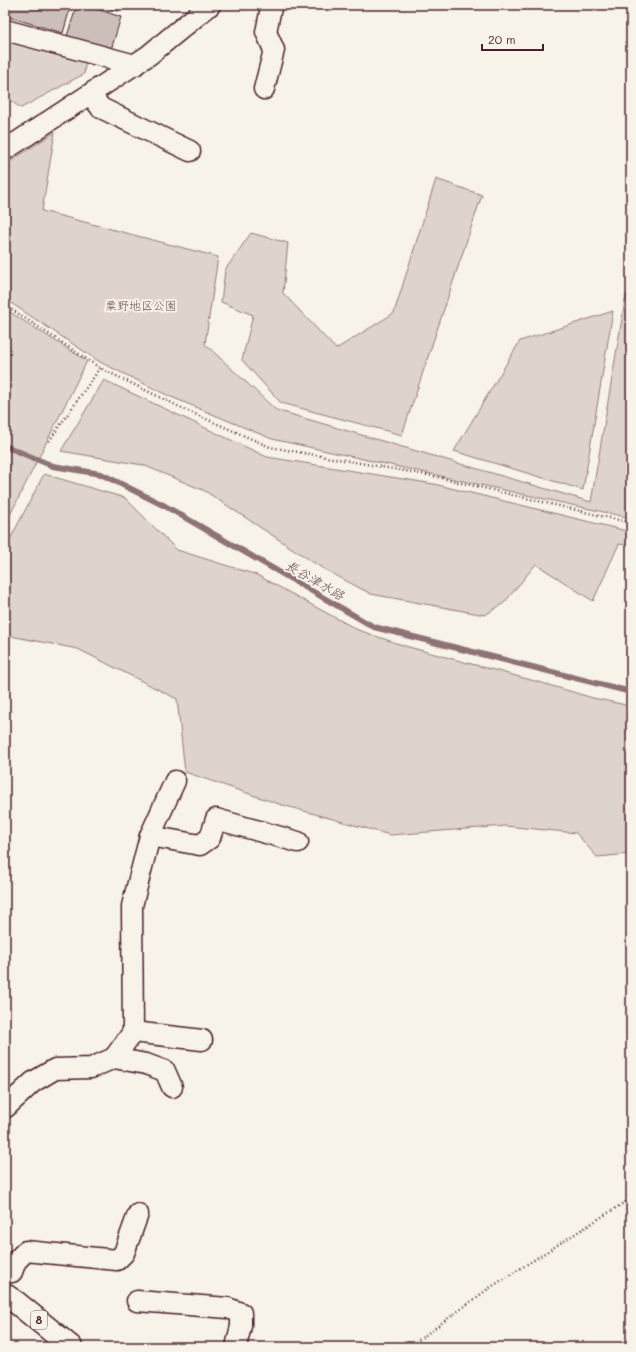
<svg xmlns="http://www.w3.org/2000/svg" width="636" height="1352" font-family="Mali,'Klee One',sans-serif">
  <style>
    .green { fill: #ded4cc; stroke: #947a7c }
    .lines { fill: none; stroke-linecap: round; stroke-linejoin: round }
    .stream { stroke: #8e7275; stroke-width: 6 }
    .building { fill: #ccbfb9; stroke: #4a1f2b }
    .minor-casing { stroke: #4a1f2b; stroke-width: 23 }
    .major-casing { stroke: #4a1f2b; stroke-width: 25 }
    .path { stroke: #4a1f2b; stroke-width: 2.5; stroke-dasharray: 1 3; stroke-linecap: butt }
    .minor { stroke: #f7f3e8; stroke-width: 20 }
    .major { stroke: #f7f3e8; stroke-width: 22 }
    .labels { text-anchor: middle; stroke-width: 4; stroke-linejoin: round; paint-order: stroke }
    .shield { fill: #f7f3e8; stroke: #7e5f64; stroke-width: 1 }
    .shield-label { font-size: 11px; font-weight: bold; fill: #4a1f2b }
    .park-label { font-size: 12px; fill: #6f4c53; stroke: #f7f3e8 }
    .water-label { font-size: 13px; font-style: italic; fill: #6c4950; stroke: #f7f3e8 }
  </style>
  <rect width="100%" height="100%" fill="#f7f3e8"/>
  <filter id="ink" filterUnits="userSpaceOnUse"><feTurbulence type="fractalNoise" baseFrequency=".025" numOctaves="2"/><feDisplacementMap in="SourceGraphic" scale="8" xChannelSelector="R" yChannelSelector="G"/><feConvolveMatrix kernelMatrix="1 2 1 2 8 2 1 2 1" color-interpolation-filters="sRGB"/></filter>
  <g filter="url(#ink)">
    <g class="green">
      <polygon points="5,40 86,58 84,74 21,108 5,97"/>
      <polygon points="55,132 42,211 218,257 205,344 276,410 591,502 626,295 631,296 631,518 272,439 169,396 100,362 5,299 5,165"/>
      <polygon points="436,179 482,195 402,435 281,403 242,360 253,315 221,302 225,270 251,233 288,243 283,293 336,349 394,313"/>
      <polygon points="5,309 87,361 5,525"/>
      <polygon points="613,311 583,490 454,451 520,341"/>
      <polygon points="104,380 267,457 434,484 631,532 631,546 619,544 593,601 536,564 504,603 485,615 371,594 322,568 205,491 143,465 61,451"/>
      <polygon points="44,474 125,498 177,550 257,575 358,630 405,646 542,683 593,698 631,706 631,854 597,857 576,833 505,826 390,835 279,804 185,772 177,699 78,649 5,635 5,549"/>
    </g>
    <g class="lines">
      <polyline class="stream" points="5,446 53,466 101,474 165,506 374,627 631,692"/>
    </g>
    <g class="building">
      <polygon points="5,5 71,5 63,33 5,16"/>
      <polygon points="77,5 85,5 121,17 111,50 67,36"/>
      <polygon points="100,5 120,5 118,11"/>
    </g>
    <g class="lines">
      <g class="minor-casing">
        <g id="minor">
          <polyline points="5,30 135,65"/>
          <polyline points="264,89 274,50 266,32 271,8 268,5"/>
          <polyline points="91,95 101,108 190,151"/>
          <polyline points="5,150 149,55 210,5"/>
          <polyline points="150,836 200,845 210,838 216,819 298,842"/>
          <polyline points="133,1032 202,1040"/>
          <polyline points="114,1058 146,1064 165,1071 172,1087"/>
          <polyline points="5,1108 33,1082 55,1069 91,1068 114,1058 133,1032 132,906 150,836 175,781"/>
          <polyline points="12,1272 16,1261 26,1251 117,1260 124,1253 138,1214"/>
          <polyline points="137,1301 228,1308 241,1313 241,1326 236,1347"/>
        </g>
      </g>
      <g class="major-casing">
        <polyline id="major" points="5,1295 17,1303 71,1347"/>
      </g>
      <g class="path">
        <polyline points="5,305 100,368 188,411 270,447 433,476 631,523"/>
        <polyline points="49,441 100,368"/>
        <polyline points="631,1200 631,1188"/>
        <polyline points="409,1347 488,1289 630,1199"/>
      </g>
      <use href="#minor" class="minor"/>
      <use href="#major" class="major"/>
    </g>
  </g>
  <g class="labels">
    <rect class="shield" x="31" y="1311" width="16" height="18" rx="3"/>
    <g class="shield-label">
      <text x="39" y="1324">8</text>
    </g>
    <g class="park-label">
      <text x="141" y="310">粟野地区公園</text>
    </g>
    <g class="water-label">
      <text transform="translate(315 580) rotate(30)" y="5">長谷津水路</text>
    </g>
  </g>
  <rect width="636" height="1352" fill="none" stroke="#f7f3e8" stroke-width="20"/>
  <rect x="10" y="10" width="616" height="1332" fill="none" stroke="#4a1f2b" stroke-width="1.5" filter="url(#ink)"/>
  <path d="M482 44v6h61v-6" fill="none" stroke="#4a1f2b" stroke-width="2"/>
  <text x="488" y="44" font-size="12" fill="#4a1f2b" stroke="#f7f3e8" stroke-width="3" paint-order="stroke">20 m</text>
</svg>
